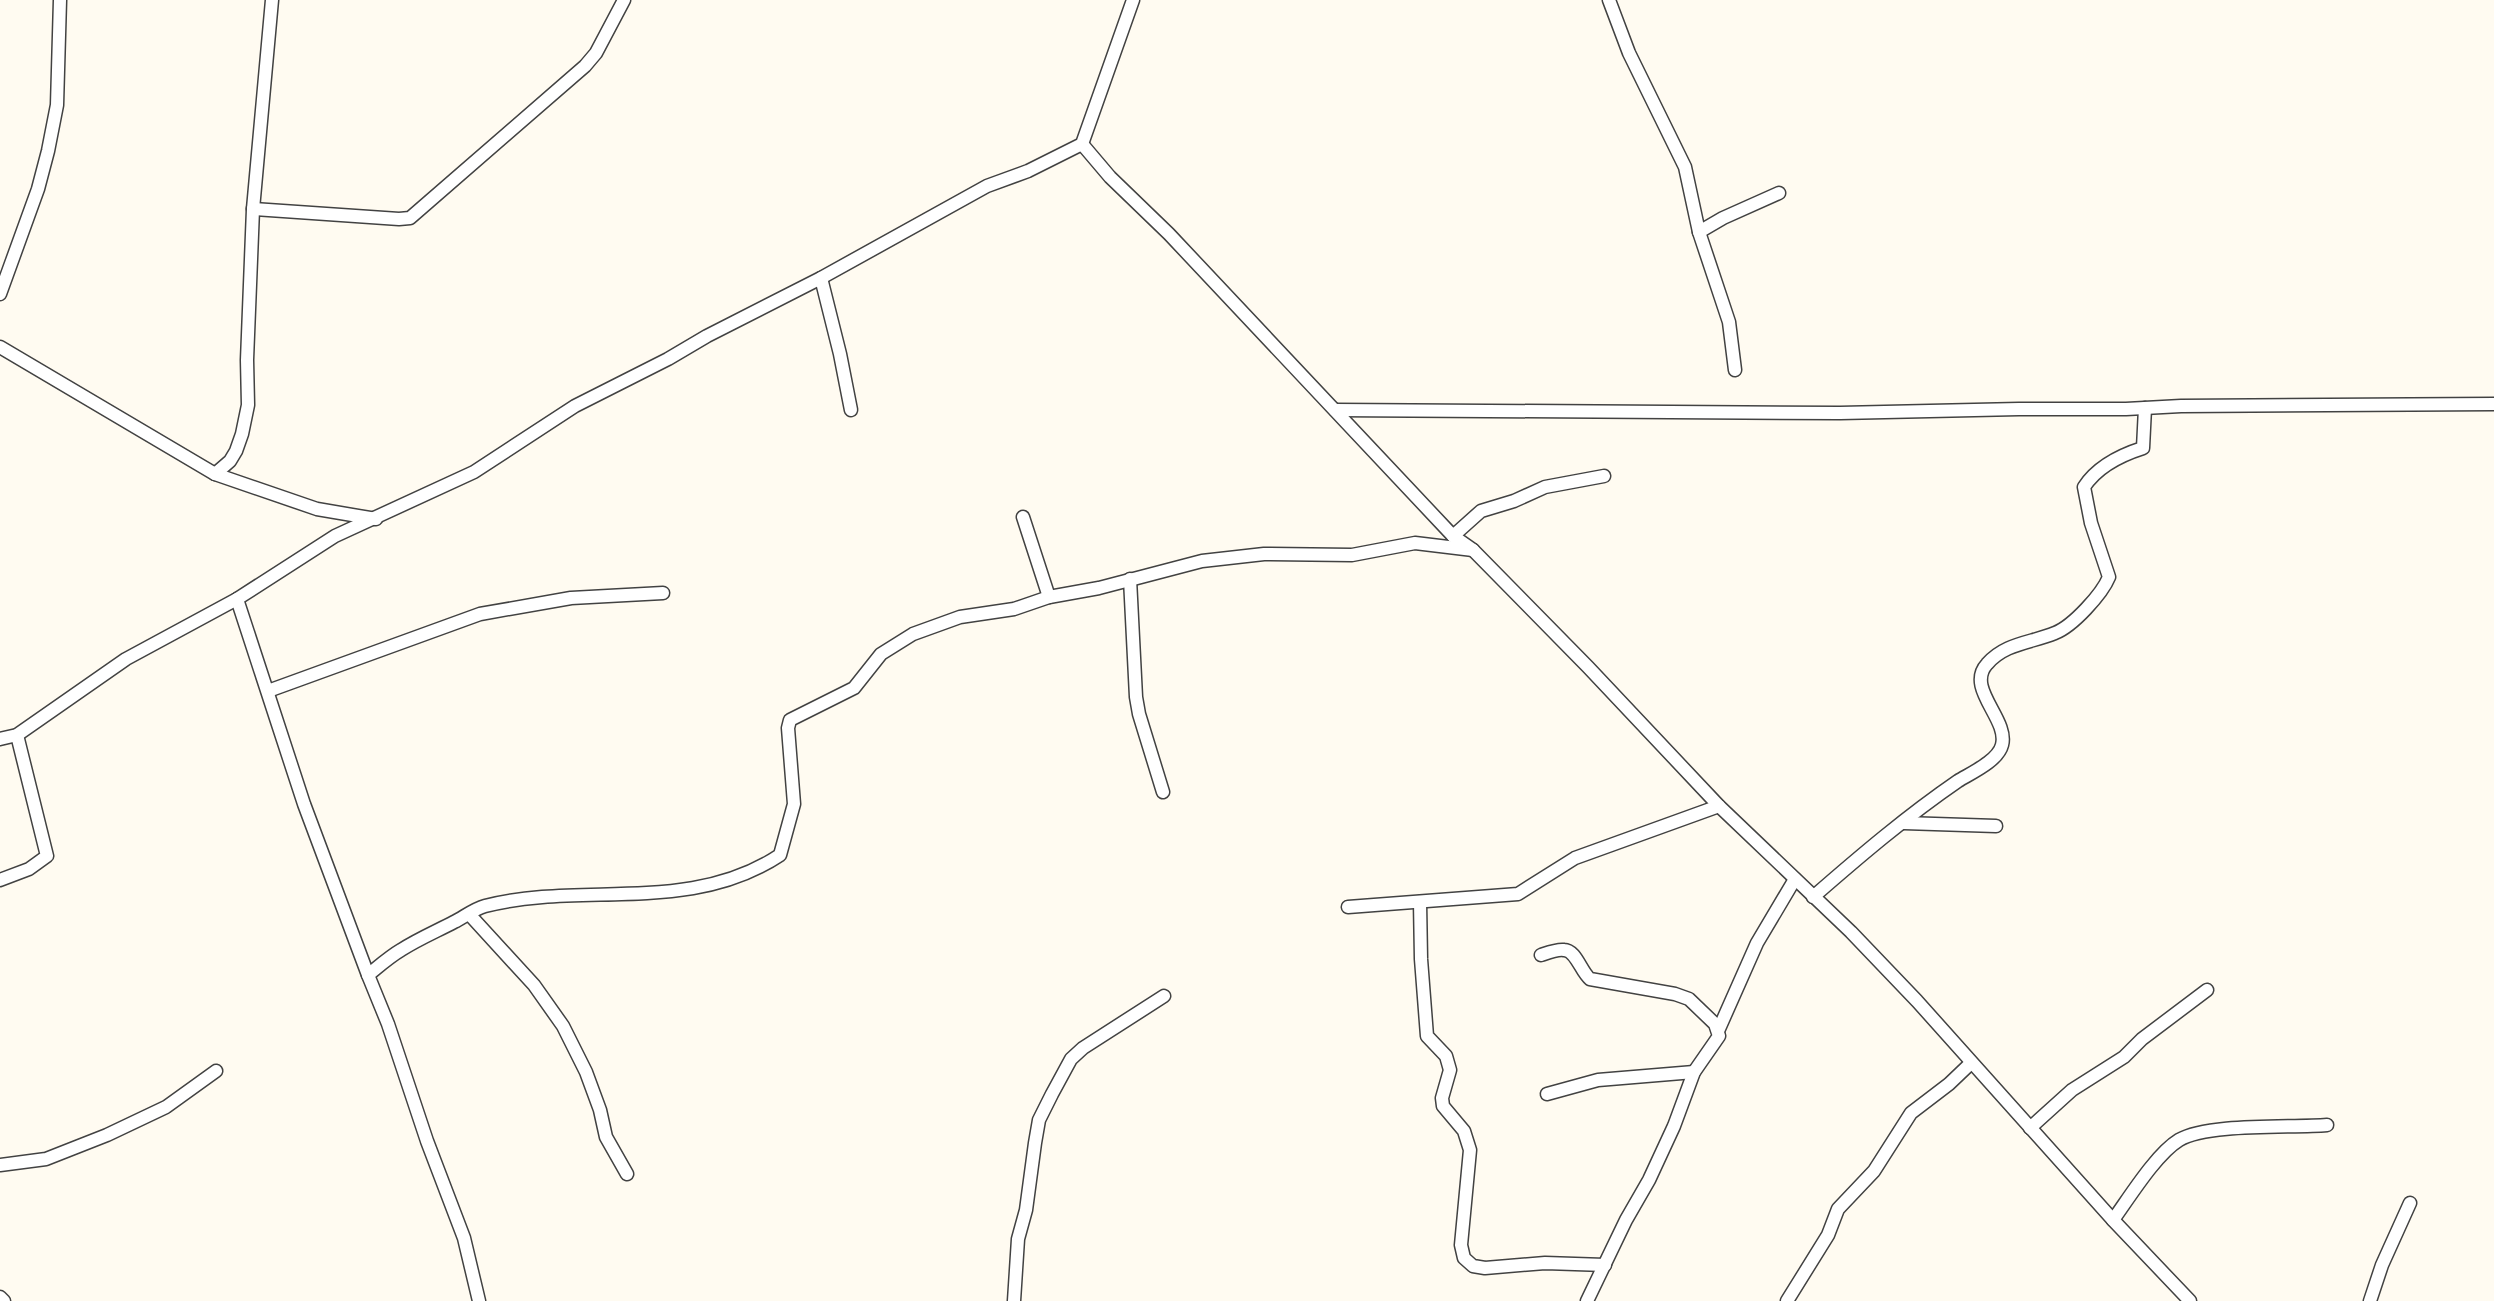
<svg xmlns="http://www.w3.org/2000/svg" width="2494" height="1301" font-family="'Zilla Slab',serif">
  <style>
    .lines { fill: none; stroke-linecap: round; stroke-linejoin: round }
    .minor-casing { stroke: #424242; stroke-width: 15 }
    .minor { stroke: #fff; stroke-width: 12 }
  </style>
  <rect width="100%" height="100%" fill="#fffbf1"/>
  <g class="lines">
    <g class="minor-casing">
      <g id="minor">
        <polyline points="1609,0 1629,53 1685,167 1699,232 1729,322 1735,370"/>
        <polyline points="1082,144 1110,177 1169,234 1453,536 1473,550 1588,667 1719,806 1851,932 1917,1001 2113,1220 2190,1301"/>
        <polyline points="253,209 399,219 410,218 585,66 596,53 624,0"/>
        <polyline points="1699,232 1723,218 1779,193"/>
        <polyline points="821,278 840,354 851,410"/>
        <polyline points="0,294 38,189 48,151 57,105 60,0"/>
        <polyline points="0,347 215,474 317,509 376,519"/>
        <polyline points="1335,410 1840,413 2019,409 2126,409 2181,406 2494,404"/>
        <polyline points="215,474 230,461 236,451 242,434 248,405 247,360 253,209 272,0"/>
        <polyline points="1453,536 1481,511 1514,501 1545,487 1604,476"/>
        <polyline points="1130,579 1136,697 1139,714 1163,792"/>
        <polyline points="1049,597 1099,588 1202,561 1264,554 1352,555 1415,543 1473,550"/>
        <polyline points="237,599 304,804 368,975 388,1024 427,1141 464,1238 479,1301"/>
        <polyline points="268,691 480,614 571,598 663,593"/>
        <polyline points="0,739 17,735 126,659 237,599 335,536 474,472 575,406 668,359 707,336 821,278 987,186 1028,171 1082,144 1133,0"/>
        <polyline points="1904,823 1996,826"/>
        <polyline points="0,880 29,869 47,856 17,735"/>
        <path d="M1813,897C1860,856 1907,816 1958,781C1971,773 1998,761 2002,745C2009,719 1965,688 1987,664C2005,643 2031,643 2055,633C2073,626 2102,594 2109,577L2091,523L2084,487C2097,467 2121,455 2143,448L2145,408"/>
        <polyline points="1420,902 1421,959 1427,1036 1446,1056 1450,1070 1442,1098 1443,1106 1464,1131 1470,1150 1461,1245 1464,1258 1473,1266 1485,1268 1545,1263 1605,1265"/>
        <polyline points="1348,907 1518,894 1575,858 1719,806"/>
        <polyline points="469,914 534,985 563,1026 586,1072 600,1110 606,1137 627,1174"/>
        <path d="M1541,955C1547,953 1557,949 1564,950C1576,950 1581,972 1590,979L1675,994L1689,999L1715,1024L1719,1036L1694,1072L1674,1126L1649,1180L1626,1220L1587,1301"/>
        <path d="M368,975C378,967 389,957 401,950C418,939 437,931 454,922C464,917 474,909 485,906C582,881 690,915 780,855L794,804L788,728L790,720L854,688L881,654L913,634L960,617L1014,609L1049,597L1023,517"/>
        <polyline points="1718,1031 1757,943 1795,879"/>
        <polyline points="1547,1094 1598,1080 1694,1072"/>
        <polyline points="2030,1128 2072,1090 2124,1057 2142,1039 2207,990"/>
        <polyline points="0,1165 46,1159 107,1135 166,1107 216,1071"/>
        <path d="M2113,1220C2129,1198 2156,1154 2179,1140C2208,1123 2290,1128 2327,1125"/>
        <polyline points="0,1297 4,1301"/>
        <polyline points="1014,1301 1018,1239 1026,1210 1035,1143 1039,1120 1052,1094 1071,1059 1083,1048 1164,996"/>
        <polyline points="1787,1301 1828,1235 1838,1209 1874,1171 1911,1113 1949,1084 1971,1063"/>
        <polyline points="2370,1301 2382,1265 2410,1203"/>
      </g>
    </g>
    <use href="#minor" class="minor"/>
  </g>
</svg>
